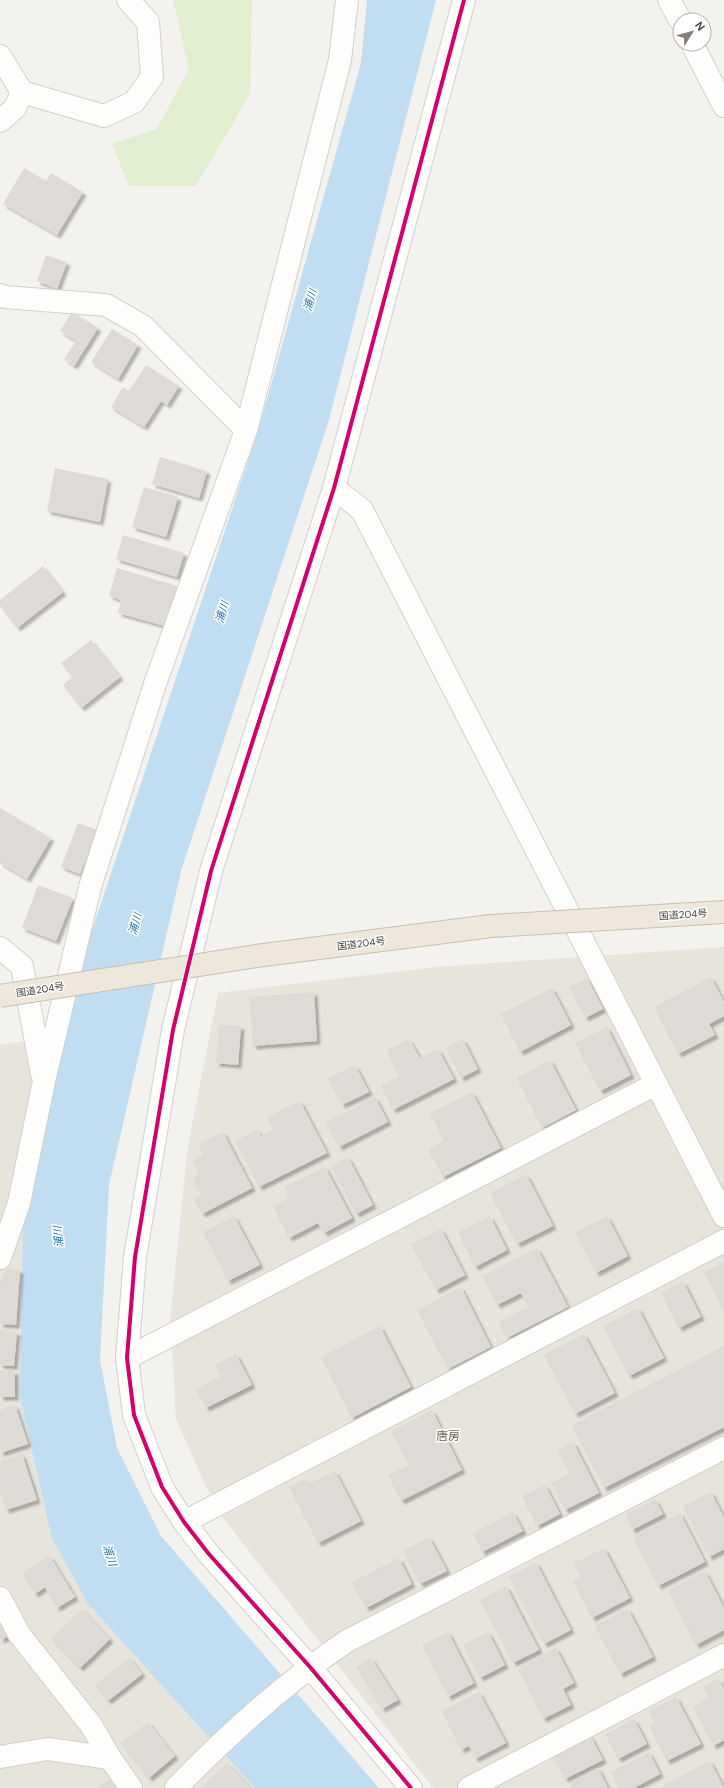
<svg xmlns="http://www.w3.org/2000/svg" width="724" height="1788" font-family="'DM Sans','Noto Sans JP',sans-serif">
  <style>
    .residential { fill: #e7e4dc }
    .green { fill: #e1eecf }
    .water { fill: #c0ddf1 }
    .building { fill: #dedbd6; filter: url(#shadow) }
    .lines { fill: none; stroke-linecap: round; stroke-linejoin: round }
    .street-casing { stroke: #d2d0cb; stroke-width: 24 }
    .street { stroke: #fdfdfc; stroke-width: 22 }
    .highway-bridge-casing { stroke: #ccbfa9; stroke-width: 24; stroke-linecap: butt }
    .highway-bridge { stroke: #ede8db; stroke-width: 22 }
    .cycleway-casing { stroke: #fff; stroke-width: 6 }
    .cycleway { stroke: #d6006c; stroke-width: 4 }
    .labels { text-anchor: middle; stroke-width: 3; stroke-linejoin: round; paint-order: stroke }
    .street-label { font-size: 10px; fill: #4b4439; stroke: #fff }
    .water-label { font-size: 11px; font-style: italic; fill: #2e7ab2; stroke: #fff }
    .quarter-label { font-size: 12px; fill: #6e6250; stroke: #fff }
  </style>
  <defs>
    <filter id="shadow"><feDropShadow dx="3.5" dy="3.5" stdDeviation="1" flood-color="#0004"/></filter>
  </defs>
  <rect width="100%" height="100%" fill="#f4f2ee"/>
  <g class="residential">
    <polygon points="724,947 724,1788 433,1788 216,1509 176,1419 170,1320 188,1145 218,993 436,967"/>
    <polygon points="57,1036 20,1397 52,1539 88,1604 255,1788 0,1788 0,1045"/>
  </g>
  <polygon class="green" points="173,0 252,0 250,94 196,186 129,186 112,144 157,129 189,69"/>
  <polygon class="water" points="367,0 436,0 329,420 181,871 109,1185 100,1360 117,1448 161,1536 379,1788 255,1788 88,1604 52,1539 20,1397 23,1226 57,1036 259,428 361,63"/>
  <g class="building">
    <polygon points="24,168 46,181 51,173 83,192 57,235 3,204"/>
    <polygon points="46,255 67,262 57,289 37,281"/>
    <polygon points="72,312 98,328 74,366 64,359 76,341 60,331"/>
    <polygon points="112,329 138,345 118,379 91,362"/>
    <polygon points="146,365 179,386 167,405 161,401 144,427 111,407 123,387 129,391"/>
    <polygon points="160,457 207,471 199,498 152,484"/>
    <polygon points="55,468 108,479 100,522 47,511"/>
    <polygon points="144,487 178,497 166,537 132,527"/>
    <polygon points="123,535 184,553 177,577 116,559"/>
    <polygon points="43,566 63,592 17,628 0,606 0,600"/>
    <polygon points="117,568 177,586 165,626 118,613 121,600 109,596"/>
    <polygon points="91,640 120,677 81,708 63,685 72,677 61,663"/>
    <polygon points="0,808 51,838 27,879 0,863"/>
    <polygon points="78,823 98,830 80,874 61,867"/>
    <polygon points="38,885 73,898 56,941 22,928"/>
    <polygon points="711,977 724,1002 724,1016 709,1024 715,1035 678,1054 654,1007"/>
    <polygon points="587,978 603,1009 585,1018 569,987"/>
    <polygon points="552,988 571,1025 520,1052 501,1014"/>
    <polygon points="314,992 317,1041 253,1046 249,997"/>
    <polygon points="219,1025 241,1026 238,1065 216,1063"/>
    <polygon points="607,1027 631,1075 600,1091 575,1043"/>
    <polygon points="409,1039 420,1058 438,1049 454,1079 393,1110 381,1086 399,1076 387,1050"/>
    <polygon points="463,1039 478,1069 461,1078 446,1048"/>
    <polygon points="550,1060 576,1110 542,1128 517,1078"/>
    <polygon points="355,1065 369,1092 342,1105 328,1078"/>
    <polygon points="472,1092 501,1148 443,1177 428,1149 444,1140 430,1113"/>
    <polygon points="375,1097 388,1122 339,1147 326,1122"/>
    <polygon points="300,1101 327,1153 259,1187 235,1141 257,1129 261,1136 273,1130 267,1117"/>
    <polygon points="223,1132 252,1188 202,1214 194,1199 201,1195 192,1178 200,1174 193,1161 203,1155 198,1144"/>
    <polygon points="348,1157 373,1205 356,1214 331,1166"/>
    <polygon points="325,1167 352,1218 324,1233 318,1223 289,1238 273,1206 289,1198 284,1187"/>
    <polygon points="526,1174 553,1226 517,1244 490,1193"/>
    <polygon points="234,1216 260,1265 228,1281 203,1232"/>
    <polygon points="490,1216 507,1250 475,1267 458,1232"/>
    <polygon points="607,1216 628,1256 596,1273 575,1232"/>
    <polygon points="441,1229 465,1275 436,1290 411,1244"/>
    <polygon points="537,1248 568,1307 507,1338 499,1322 528,1307 521,1293 497,1305 482,1276"/>
    <polygon points="724,1262 724,1311 704,1272"/>
    <polygon points="6,1269 20,1270 16,1325 0,1324 0,1284"/>
    <polygon points="683,1281 701,1317 679,1328 661,1293"/>
    <polygon points="461,1287 491,1347 448,1369 417,1310"/>
    <polygon points="638,1308 664,1358 629,1376 603,1326"/>
    <polygon points="380,1326 411,1387 352,1418 321,1357"/>
    <polygon points="0,1330 17,1332 14,1366 0,1365"/>
    <polygon points="584,1334 615,1393 575,1414 544,1355"/>
    <polygon points="724,1346 724,1427 604,1488 572,1425"/>
    <polygon points="236,1354 252,1385 206,1408 196,1389 221,1376 215,1365"/>
    <rect x="0" y="1371" width="15" height="26"/>
    <polygon points="15,1405 28,1444 0,1453 0,1410"/>
    <polygon points="432,1410 462,1470 401,1501 388,1475 409,1465 391,1431"/>
    <polygon points="573,1442 599,1493 565,1510 551,1483 570,1474 558,1450"/>
    <polygon points="22,1454 37,1500 6,1510 0,1493 0,1462"/>
    <polygon points="335,1471 361,1521 318,1543 289,1487 305,1479 308,1484"/>
    <polygon points="545,1485 560,1514 537,1526 522,1496"/>
    <polygon points="711,1492 724,1518 724,1549 709,1557 683,1506"/>
    <polygon points="655,1499 663,1514 632,1530 625,1515"/>
    <polygon points="513,1512 523,1531 482,1552 473,1533"/>
    <polygon points="680,1513 705,1562 658,1586 633,1537"/>
    <polygon points="429,1537 447,1571 420,1584 403,1551"/>
    <polygon points="604,1548 630,1598 592,1618 573,1581 581,1577 574,1563"/>
    <polygon points="50,1556 75,1597 57,1608 45,1587 35,1594 22,1573"/>
    <polygon points="399,1558 412,1584 366,1608 352,1582"/>
    <polygon points="536,1562 571,1630 544,1644 509,1577"/>
    <polygon points="705,1571 724,1608 724,1630 696,1645 668,1590"/>
    <polygon points="506,1586 539,1650 513,1663 480,1600"/>
    <polygon points="82,1609 110,1639 80,1668 51,1638"/>
    <polygon points="628,1609 653,1657 620,1674 595,1626"/>
    <polygon points="0,1621 7,1637 0,1640"/>
    <polygon points="448,1632 474,1683 448,1697 422,1645"/>
    <polygon points="488,1632 505,1665 480,1678 463,1645"/>
    <polygon points="556,1648 574,1683 563,1689 571,1705 543,1719 518,1668"/>
    <polygon points="129,1657 142,1674 108,1701 95,1685"/>
    <polygon points="371,1658 398,1700 382,1709 356,1667"/>
    <polygon points="718,1679 724,1689 724,1740 713,1746 693,1707 709,1698 703,1686"/>
    <polygon points="479,1692 506,1743 475,1759 469,1746 461,1750 442,1711"/>
    <polygon points="676,1697 701,1744 667,1761 649,1726 654,1723 649,1711"/>
    <polygon points="634,1719 647,1744 618,1759 605,1734"/>
    <polygon points="148,1722 175,1756 149,1778 121,1743"/>
    <polygon points="590,1735 603,1760 565,1779 552,1754"/>
    <polygon points="649,1752 660,1774 634,1788 619,1788 611,1772"/>
    <polygon points="710,1761 724,1788 661,1788 660,1787"/>
    <polygon points="227,1763 251,1788 201,1788"/>
    <polygon points="598,1768 608,1788 572,1788 569,1783"/>
    <polygon points="113,1777 120,1788 97,1788"/>
  </g>
  <g class="lines">
    <g class="street-casing">
      <g id="street">
        <polyline points="669,0 680,20"/>
        <polyline points="692,44 724,106"/>
        <polyline points="0,56 22,92 15,108 0,121"/>
        <polyline points="22,92 104,116 134,102 152,77 148,22 128,0"/>
        <polyline points="0,295 5,297 106,305 143,326 246,430"/>
        <polyline points="334,488 362,510 724,1216"/>
        <polyline points="0,948 22,966 42,1074"/>
        <polyline points="0,1258 19,1203 44,1081 90,887 155,684 246,430 340,60 347,0"/>
        <polyline points="127,1358 656,1084"/>
        <polyline points="184,1522 724,1241"/>
        <polyline points="0,1598 19,1634 91,1725 110,1758 131,1788"/>
        <polyline points="0,1757 48,1749 110,1758"/>
        <path d="M176,1788C228,1734 285,1683 347,1641L724,1448"/>
        <polyline points="411,1788 310,1667 208,1553 184,1522 162,1487 134,1415 127,1358 135,1257 173,1030 211,871 334,488 464,0"/>
        <polyline points="469,1788 724,1655"/>
      </g>
    </g>
    <use href="#street" class="street"/>
    <g class="highway-bridge-casing">
      <polyline id="highway-bridge" points="0,996 256,956 491,926 724,912"/>
    </g>
    <use href="#highway-bridge" class="highway-bridge"/>
    <g class="cycleway-casing">
      <polyline id="cycleway" points="411,1788 310,1667 208,1553 184,1522 162,1487 134,1415 127,1358 135,1257 173,1030 211,871 334,488 464,0"/>
    </g>
    <use href="#cycleway" class="cycleway"/>
  </g>
  <g class="labels">
    <g class="street-label">
      <text transform="translate(683 914) rotate(-4)" y="4">国道204号</text>
      <text transform="translate(361 943) rotate(-7)" y="4">国道204号</text>
      <text transform="translate(40 989) rotate(-9)" y="4">国道204号</text>
    </g>
    <g class="water-label">
      <text transform="translate(310 300) rotate(-74)" y="4">浦川</text>
      <text transform="translate(222 612) rotate(-74)" y="4">浦川</text>
      <text transform="translate(135 924) rotate(-74)" y="4">浦川</text>
      <text transform="translate(58 1237) rotate(-95)" y="4">浦川</text>
      <text transform="translate(110 1555) rotate(73)" y="4">浦川</text>
    </g>
    <g class="quarter-label">
      <text x="448" y="1440">唐房</text>
    </g>
  </g>
  <g transform="translate(692 32) rotate(53)"><circle r="19" fill="#ffffff" stroke="#b7b4b0"/>
  <path d="M0-3L7 15L0 10L-7 15Z" fill="#868178"/>
  <text y="-6" font-size="11" font-weight="bold" text-anchor="middle" fill="#4b4439">N</text>
  </g>
</svg>
